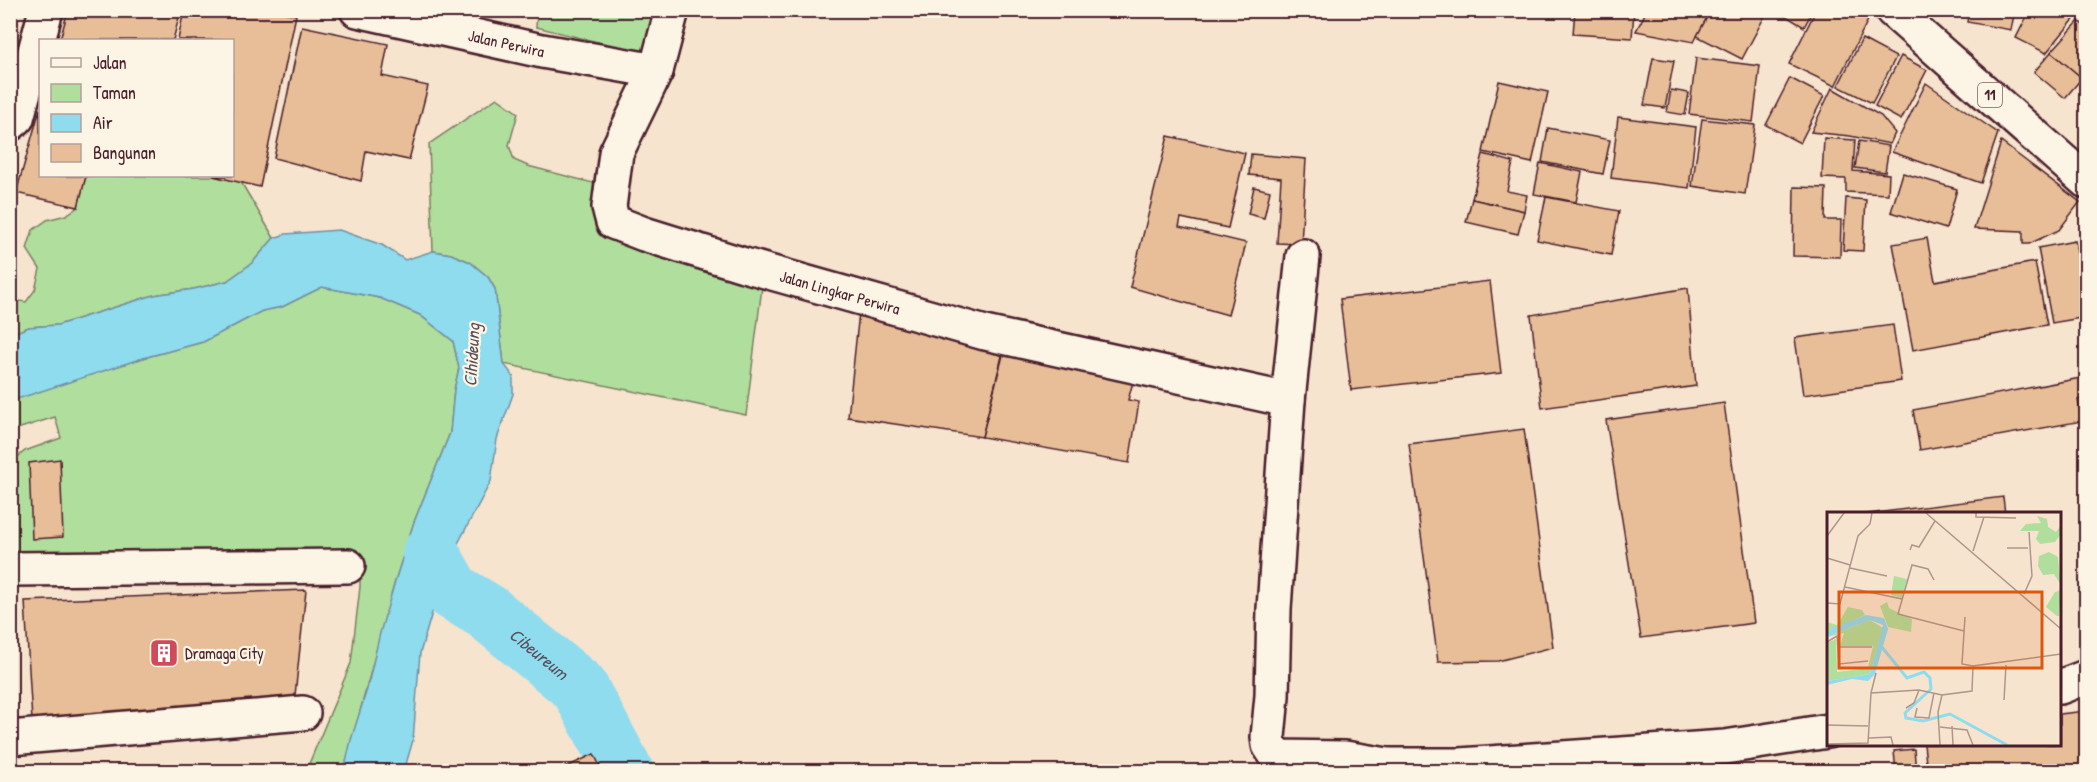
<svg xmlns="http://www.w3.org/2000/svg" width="2097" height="782" font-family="'Patrick Hand',sans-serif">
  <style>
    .green { fill: #b0de9c; stroke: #7d7e64; stroke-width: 1.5 }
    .water { fill: #8fdcef; stroke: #7390a1; stroke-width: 1.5 }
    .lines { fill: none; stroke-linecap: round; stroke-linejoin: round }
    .river { stroke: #8fdcef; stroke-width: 58 }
    .building { fill: #e7be97; stroke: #4a1f2b; stroke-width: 1.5 }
    .minor-casing { stroke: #4a1f2b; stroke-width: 38 }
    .highway-casing { stroke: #4a1f2b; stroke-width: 38 }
    .minor { stroke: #fcf5e5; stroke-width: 33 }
    .highway { stroke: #fcf5e5; stroke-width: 33 }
    .labels { text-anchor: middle; stroke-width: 4.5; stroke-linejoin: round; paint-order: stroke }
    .shield { fill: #fcf5e5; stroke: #7f5f63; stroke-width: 1.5 }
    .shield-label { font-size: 15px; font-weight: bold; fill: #4a1f2b }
    .street-label { font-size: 16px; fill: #4a1f2b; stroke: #fcf5e5 }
    .poi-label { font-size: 16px; fill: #4a1f2b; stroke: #fcf5e5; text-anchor: start }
    .water-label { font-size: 18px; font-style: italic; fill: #5b4e5c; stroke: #fcf5e5 }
    .inset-river { fill: none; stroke: #8fdcef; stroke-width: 3 }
    .inset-road { fill: none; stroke: #b1958d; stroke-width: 1.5 }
    .view { fill: #e0560e; fill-opacity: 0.15; stroke: #e0560e; stroke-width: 3 }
    .inset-edge { fill: none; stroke: #4a1f2b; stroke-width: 3 }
  </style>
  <rect width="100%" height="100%" fill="#f6e4ce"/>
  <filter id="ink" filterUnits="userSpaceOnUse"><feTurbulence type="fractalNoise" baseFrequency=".0167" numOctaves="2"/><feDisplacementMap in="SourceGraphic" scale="12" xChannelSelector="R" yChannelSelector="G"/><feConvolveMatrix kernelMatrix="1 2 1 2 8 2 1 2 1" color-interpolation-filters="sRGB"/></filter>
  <g filter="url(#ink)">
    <g class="green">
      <polygon points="537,11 662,11 651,55 536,27"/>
      <polygon points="497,98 518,113 509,145 514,160 528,166 597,184 605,219 754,276 762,287 746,415 504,364 495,289 488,277 470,262 451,254 433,251 429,144"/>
      <polygon points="86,176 213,176 241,182 274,238 252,263 227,281 194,289 154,295 58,325 29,327 11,334 11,300 26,302 35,290 40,269 27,249 33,230 47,220 66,215 78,207"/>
      <path d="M322,287L380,298L420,315L453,341L459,368L454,390L450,433L414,522L396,578L344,771H306L351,663L360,587V557L15,555C9,524 9,492 14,460L25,451L61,438L55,417L11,431V400L143,358L203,342L262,311L282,307Z"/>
    </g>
    <polygon class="water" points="339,230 382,245 405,260 433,251 451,254 470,262 488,277 495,289 504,364 513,376 513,394 497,439 491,481 446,566 420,653 413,740 404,771 344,771 351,740 367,689 380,633 396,578 414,522 450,433 454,390 459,368 453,341 420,315 380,298 322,287 282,307 262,311 203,342 143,358 11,401 11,334 29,327 58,325 154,295 194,289 227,281 252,263 274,238 286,234"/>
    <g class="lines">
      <path class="river" id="s1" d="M431,554L452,591L487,612L579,687L625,772"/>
    </g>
    <g class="building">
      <polygon points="68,10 181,10 173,40 60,40"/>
      <polygon points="184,10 275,10 296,15 260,187 213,176 232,176 232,40 178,40"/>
      <polygon points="1575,10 1634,10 1632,38 1573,34"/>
      <polygon points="1647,10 1711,10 1694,42 1636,31"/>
      <polygon points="1711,10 1768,10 1742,59 1697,36"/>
      <polygon points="1776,10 1813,10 1804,27"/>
      <polygon points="1816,10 1873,10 1835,86 1789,64"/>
      <polygon points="1969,10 2015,10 2011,30 1967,22"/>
      <polygon points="2030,10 2080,10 2081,11 2046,53 2016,38"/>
      <polygon points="2079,21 2086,28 2086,73 2082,78 2051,52"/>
      <polygon points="302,26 388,44 382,76 428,86 409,160 366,151 361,181 274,158"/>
      <polygon points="1862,39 1896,57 1872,103 1838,86"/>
      <polygon points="2051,52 2082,78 2065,98 2034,72"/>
      <polygon points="1901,56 1927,70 1901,120 1875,106"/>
      <polygon points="1653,58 1674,61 1665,108 1644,105"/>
      <polygon points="1696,58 1760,66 1753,122 1689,114"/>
      <polygon points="1790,78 1824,96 1800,143 1766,125"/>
      <polygon points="1499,81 1548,92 1532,163 1483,152"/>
      <polygon points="1926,83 1998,133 1981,183 1892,152"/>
      <polygon points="1832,88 1881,116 1895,133 1890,144 1850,136 1811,132"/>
      <polygon points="1671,90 1689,93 1685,115 1667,112"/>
      <polygon points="40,109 40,176 86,176 78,207 16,193"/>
      <polygon points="1618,117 1696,127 1689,188 1611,178"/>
      <polygon points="1702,119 1755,125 1745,194 1692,186"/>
      <polygon points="1548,128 1610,140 1603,174 1542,162"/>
      <polygon points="1168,136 1245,153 1228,228 1181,218 1179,227 1246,243 1228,315 1130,287"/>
      <polygon points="1824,138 1855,140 1853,171 1889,174 1888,194 1846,192 1846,179 1822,178"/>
      <polygon points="1859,141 1889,146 1885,172 1855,168"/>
      <polygon points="2001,142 2080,202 2059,230 2029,244 2023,244 2023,231 1974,229"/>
      <polygon points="1251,154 1306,159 1301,244 1277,243 1281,178 1249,175"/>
      <polygon points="1483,154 1513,162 1507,191 1527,195 1524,211 1472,199"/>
      <polygon points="1540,163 1582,172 1576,202 1534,194"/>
      <polygon points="1903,173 1957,189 1946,229 1891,212"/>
      <polygon points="1254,187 1270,191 1264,218 1248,214"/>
      <polygon points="1794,187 1826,188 1825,220 1841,220 1840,257 1793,256"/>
      <polygon points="1546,197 1619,211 1611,255 1537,240"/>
      <polygon points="1846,198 1866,200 1863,251 1843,250"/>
      <polygon points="1472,199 1524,211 1518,234 1466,222"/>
      <polygon points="1927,238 1935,281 2035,262 2047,325 1913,350 1893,244"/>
      <polygon points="2075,241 2086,302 2086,317 2052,323 2038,248"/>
      <polygon points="1490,281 1501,373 1351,390 1340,299"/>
      <polygon points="1688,288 1696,386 1542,408 1531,315"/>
      <polygon points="859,312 1004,348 982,437 848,417"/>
      <polygon points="1893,325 1901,381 1803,395 1795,338"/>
      <polygon points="1003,355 1133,382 1128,400 1139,402 1129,463 982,437"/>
      <polygon points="2086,377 2086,398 2078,400 2082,421 1920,450 1913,410"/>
      <polygon points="1724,403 1754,623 1641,638 1606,420"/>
      <polygon points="1524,429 1553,647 1498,661 1438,662 1409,444"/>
      <polygon points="60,459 63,537 32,539 29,463"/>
      <polygon points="2003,497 2005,514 1867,514"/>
      <polygon points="306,590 294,705 32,721 25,601"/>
      <polygon points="2086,711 2086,772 1927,772 1924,744 2060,744 2060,714"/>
      <polygon points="1914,749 1916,772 1896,772 1894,751"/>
      <polygon points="594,754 603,772 556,772"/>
    </g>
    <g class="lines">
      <g class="minor-casing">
        <g id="minor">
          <path id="s2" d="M357,10L542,51L656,71"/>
          <path id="s3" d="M672,10L656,71L616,153L609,207L613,222L644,234L744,265L985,333L1288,400"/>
          <polyline points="10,124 17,118 46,10"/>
          <polyline points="1303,256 1288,400 1274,609 1272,696 1268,737 1269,745 1277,757 1345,758 1387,765"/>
          <polyline points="10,569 348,566"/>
          <polyline points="2060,687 2086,677"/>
          <polyline points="10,738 303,713"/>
          <polyline points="1387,772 1387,765 1460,765 1725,747 1828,731"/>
        </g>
      </g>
      <g class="highway-casing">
        <polyline id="highway" points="1892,10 2086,181"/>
      </g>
      <use href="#minor" class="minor"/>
      <use href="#highway" class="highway"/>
    </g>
  </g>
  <defs>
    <g id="building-square" transform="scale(1.5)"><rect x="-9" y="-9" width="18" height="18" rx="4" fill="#d1495b" stroke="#fcf5e5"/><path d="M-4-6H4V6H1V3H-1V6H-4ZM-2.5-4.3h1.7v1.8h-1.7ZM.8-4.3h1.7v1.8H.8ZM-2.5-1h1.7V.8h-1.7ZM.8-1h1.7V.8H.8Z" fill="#fff"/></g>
  </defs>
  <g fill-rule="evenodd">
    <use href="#building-square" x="164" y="653"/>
  </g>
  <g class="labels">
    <rect class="shield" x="1978" y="83" width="24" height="24" rx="4.5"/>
    <g class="shield-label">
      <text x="1990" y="100">11</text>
    </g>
    <g class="street-label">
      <text dy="6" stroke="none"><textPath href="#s2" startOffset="153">Jalan Perwira</textPath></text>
      <text dy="6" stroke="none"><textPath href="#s3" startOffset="462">Jalan Lingkar Perwira</textPath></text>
    </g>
    <g class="poi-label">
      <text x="185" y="659">Dramaga City</text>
    </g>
    <g class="water-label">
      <text transform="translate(472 355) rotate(-87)" y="6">Cihideung</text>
      <text dy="6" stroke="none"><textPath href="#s1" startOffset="150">Cibeureum</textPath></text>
    </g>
  </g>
  <g transform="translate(1827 512)">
    <rect width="234" height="234" fill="#f6e4ce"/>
    <path d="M210,4L220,7L221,15L229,20L234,13V22L228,30L213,32L209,27L212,19H193L199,12L214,11ZM222,40L231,45L234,73L227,62L216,63L211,54L212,44ZM67,64L80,67L75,86L64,83ZM234,78L232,104H230L219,95L228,80ZM60,90L62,96L85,107L84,120L61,115L53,94ZM21,95L35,98L38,103L0,120V110L10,113ZM43,108L56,116L43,162L0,169V131L9,127L10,160L41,156L46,134H13L17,121L0,125Z" fill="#b0de9c"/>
    <path d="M39,103L57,106L61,117L48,162L41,169L25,167L0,173V169L43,162L56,113L43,108L0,125V120L8,115Z" fill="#8fdcef"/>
    <path class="inset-river" d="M54,134L80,166L97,160L103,166L104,177L78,201L79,206L96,209L123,202L180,233"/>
    <path class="inset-road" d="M99,1L234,117M149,1V5L189,6M0,24L17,1M180,36H201M83,38L85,33L92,35L108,9M146,39L157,5M0,46L23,53M23,56L60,64M107,68L101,57L85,53L71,102L137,119M18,75L75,87M197,82L205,64L202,20M0,91L13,92L31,24L43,12L45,1M138,105L135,152L146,154M0,130L10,124L12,152L41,149M12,135H45M44,181L49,161M177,188L179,153M79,196L87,191L92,178M90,196L88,205L102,206L107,181M0,213L41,214M125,214L126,233M113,215L140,218L146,233M42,226L64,225L66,233M0,232L41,231L44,181L92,178L115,183M113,233L111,200L115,183L145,179L146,154L234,142"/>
    <path class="view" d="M12,80H215V156H12Z"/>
    <rect width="234" height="234" class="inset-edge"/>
  </g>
  <rect width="2097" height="782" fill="none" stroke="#fcf5e5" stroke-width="36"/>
  <rect x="18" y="18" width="2061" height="746" fill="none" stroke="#4a1f2b" stroke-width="2" filter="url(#ink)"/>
  <rect x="39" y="39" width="195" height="138" fill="#fcf5e5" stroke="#b59f9b" stroke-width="1.5"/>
  <rect x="51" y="58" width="30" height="9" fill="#fcf5e5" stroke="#b59f9b" stroke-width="1.5"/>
  <text x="93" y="69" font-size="18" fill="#4a1f2b">Jalan</text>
  <rect x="51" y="84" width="30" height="18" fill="#b0de9c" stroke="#b59f9b" stroke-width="1.5"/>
  <text x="93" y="99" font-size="18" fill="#4a1f2b">Taman</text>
  <rect x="51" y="114" width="30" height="18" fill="#8fdcef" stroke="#b59f9b" stroke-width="1.5"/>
  <text x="93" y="129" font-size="18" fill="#4a1f2b">Air</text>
  <rect x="51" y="144" width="30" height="18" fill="#e7be97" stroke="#b59f9b" stroke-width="1.5"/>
  <text x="93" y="159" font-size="18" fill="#4a1f2b">Bangunan</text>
</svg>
